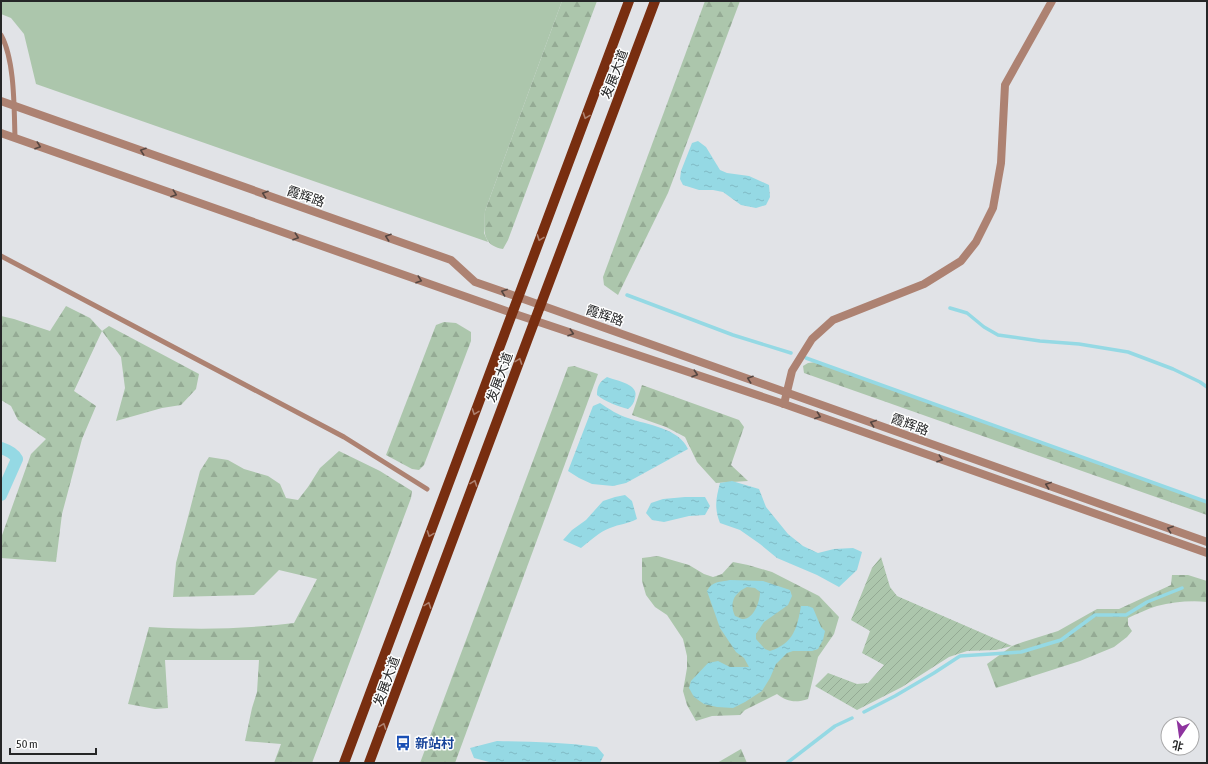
<svg xmlns="http://www.w3.org/2000/svg" width="1208" height="764" font-family="'Asap Condensed','Noto Sans SC',sans-serif">
  <style>
    .grass { fill: #acc6ac }
    .forest { fill: url(#forest-firs) }
    .garden { fill: url(#garden-furrows) }
    .water { fill: url(#water-ripples); fill-rule: evenodd }
    .lines { fill: none; stroke-linecap: round; stroke-linejoin: round }
    .stream { stroke: #95d9e4; stroke-width: 3.5 }
    .canal { stroke: #95d9e4; stroke-width: 12 }
    .service { stroke: #ad8272; stroke-width: 5 }
    .minor { stroke: #ad8272; stroke-width: 8 }
    .tertiary { stroke: #ad8272; stroke-width: 8 }
    .primary { stroke: #782e10; stroke-width: 10 }
    .oneway { stroke: #ae8270 }
    .oneway2 { stroke: #554641 }
    .labels { text-anchor: middle; stroke-width: 3; stroke-linejoin: round; paint-order: stroke }
    .street-label { font-size: 13px; fill: #252627; stroke: #fff }
    .transit-label { font-size: 13px; font-weight: bold; fill: #164399; stroke: #fff; text-anchor: start }
  </style>
  <defs>
    <pattern id="forest-firs" width="22" height="20" patternUnits="userSpaceOnUse"><rect width="22" height="20" fill="#acc6ac"/><path d="M5 1l3.5 6h-7zM16 11l3.5 6h-7z" fill="#94aa94"/></pattern>
    <pattern id="garden-furrows" width="10" height="10" patternUnits="userSpaceOnUse"><rect width="10" height="10" fill="#acc6ac"/><path d="M-1 1l2-2M0 10L10 0M9 11l2-2" fill="none" stroke="#94aa94"/></pattern>
    <pattern id="water-ripples" width="26" height="14" patternUnits="userSpaceOnUse"><rect width="26" height="14" fill="#95d9e4"/><path d="M2 4q2-2 4 0t4 0M15 11q2-2 4 0t4 0" fill="none" stroke="#80bac4"/></pattern>
  </defs>
  <rect width="100%" height="100%" fill="#e1e3e7"/>
  <polygon class="grass" points="1,1 562,1 485,211 484,233 488,242 36,84 24,34 11,18 1,14"/>
  <g class="forest">
    <path d="M562,1H597L508,240L503,249C481,245 484,229 485,211Z"/>
    <polygon points="705,1 740,1 668,193 618,295 604,285 603,277"/>
    <polygon points="66,306 90,318 102,331 109,326 199,374 196,389 181,405 162,408 116,421 125,388 121,357 102,331 74,391 96,406 82,439 62,514 56,562 1,558 1,538 31,454 46,439 18,420 11,406 1,400 1,316 14,319 50,331"/>
    <polygon points="444,322 456,323 471,332 471,341 424,465 419,470 412,469 386,455 436,325"/>
    <polygon points="817,362 1207,502 1207,515 804,373 803,366 808,363"/>
    <polygon points="574,366 598,374 455,763 420,763 568,367"/>
    <polygon points="642,385 739,420 744,427 731,465 748,481 716,483 697,462 685,437 666,427 632,415"/>
    <path d="M339,451L380,471L412,491L411,498L312,763H274L281,744L245,741L252,708L257,692L259,660H165L168,708L155,709L128,704L149,627C198,630 246,629 294,623L317,579L279,570L254,595L173,597L176,563L200,471L209,457L228,460L244,469L268,476L280,484L286,498L298,500L308,487L320,468Z"/>
    <path d="M658,556L689,565L704,574L713,577L722,574L733,562L748,565L772,572L819,596L839,617L834,634L818,657L808,699C796,703 787,702 777,694L745,710L740,715L712,716L696,721L687,705L683,691L687,668V656L683,639L667,615L655,607L646,595L642,581V558Z"/>
    <path d="M1172,575H1188L1207,581V602C1191,600 1173,602 1157,606C1147,609 1137,614 1128,618V625L1132,631L1127,637L1114,647L1080,661L996,688L987,664L1012,646L1023,642L1058,631L1097,609H1119L1171,585Z"/>
    <polygon points="741,749 747,763 717,763"/>
  </g>
  <polygon class="garden" points="881,557 890,587 897,596 1012,646 996,650 967,651 949,657 902,687 857,710 815,686 828,673 857,684 868,683 884,665 862,653 870,631 851,620 872,568"/>
  <g class="water">
    <polygon points="698,141 706,147 720,170 727,173 749,176 769,185 770,197 766,205 756,208 741,205 723,192 713,190 699,190 683,185 680,179 681,171 692,143"/>
    <path d="M607,377C617,381 640,384 635,398C634,403 632,406 628,409C619,407 604,401 597,395C597,387 599,382 607,377Z"/>
    <path d="M600,403C609,409 618,415 628,418C647,425 679,428 688,449L626,483L613,486L592,484L579,478L568,471L593,406Z"/>
    <path d="M732,481L759,489L766,507L788,534L803,546L818,553L834,549L853,548L862,552L857,570L839,587L817,575L777,558L760,544L740,530L720,523C714,508 716,498 720,483Z"/>
    <path d="M625,495L632,501L637,519C627,524 620,524 610,528C599,532 590,541 581,548L563,540L572,530L586,520L603,501L615,497Z"/>
    <polygon points="685,497 705,497 710,506 705,515 689,516 664,522 652,520 646,513 651,503 663,499"/>
    <path d="M730,580L763,581L790,590L792,596L788,605L764,622L756,634V639L765,649L770,651C794,643 797,628 801,606H808L813,608L821,627L825,631L823,640L818,649L812,651H793L787,653L776,664L770,678L762,691L745,702L733,708L717,707L704,704L694,697L689,688L691,681L708,663L718,661L730,667H749L744,658L736,652L720,628L707,591C712,581 720,582 730,580ZM747,587L755,588L760,592C760,601 754,620 742,619C741,619 736,616 735,616C729,603 734,593 747,587Z"/>
    <path d="M497,741C530,742 564,742 597,747L604,755L600,763H493L474,758L470,748Z"/>
  </g>
  <g class="lines">
    <g class="stream">
      <polyline points="627,295 733,335 791,353"/>
      <polyline points="950,308 967,313 984,327 998,335 1040,341 1079,344 1128,352 1173,369 1200,382 1207,387"/>
      <polyline points="806,358 1207,502"/>
      <polyline points="864,712 895,696 934,673 960,656 1021,652 1061,640 1095,615 1126,615 1147,602 1182,588"/>
      <polyline points="787,763 835,726 852,718"/>
    </g>
    <path class="canal" d="M1,448C7,450 14,453 17,459L1,495"/>
    <g class="service">
      <path d="M1,35C15,60 14,109 15,138"/>
      <polyline points="1,256 344,437 427,489"/>
    </g>
    <polyline class="minor" points="784,404 792,371 812,339 833,320 924,284 961,261 976,242 993,208 1001,163 1005,85 1052,1"/>
    <g class="tertiary">
      <polyline points="1,101 451,260 475,282 501,291 1207,542"/>
      <polyline points="1,133 512,313 784,404 1207,553"/>
    </g>
    <g class="primary">
      <polyline points="344,763 629,1"/>
      <polyline points="369,763 527,341 655,1"/>
    </g>
  </g>
  <defs><path id="oneway-chevron" d="M-2-3.5L2.5 0L-2 3.5" fill="none" stroke-width="1.6" stroke-linecap="round" stroke-linejoin="round"/></defs>
  <g class="oneway">
    <use href="#oneway-chevron" transform="translate(586 116) rotate(110)"/>
    <use href="#oneway-chevron" transform="translate(540 238) rotate(110)"/>
    <use href="#oneway-chevron" transform="translate(519 361) rotate(-70)"/>
    <use href="#oneway-chevron" transform="translate(475 412) rotate(110)"/>
    <use href="#oneway-chevron" transform="translate(474 483) rotate(-70)"/>
    <use href="#oneway-chevron" transform="translate(430 534) rotate(110)"/>
    <use href="#oneway-chevron" transform="translate(428 605) rotate(-70)"/>
    <use href="#oneway-chevron" transform="translate(383 726) rotate(-70)"/>
  </g>
  <g class="oneway2">
    <use href="#oneway-chevron" transform="translate(38 146) rotate(19)"/>
    <use href="#oneway-chevron" transform="translate(143 151) rotate(-161)"/>
    <use href="#oneway-chevron" transform="translate(174 194) rotate(19)"/>
    <use href="#oneway-chevron" transform="translate(265 194) rotate(-161)"/>
    <use href="#oneway-chevron" transform="translate(296 237) rotate(19)"/>
    <use href="#oneway-chevron" transform="translate(388 237) rotate(-161)"/>
    <use href="#oneway-chevron" transform="translate(419 280) rotate(19)"/>
    <use href="#oneway-chevron" transform="translate(504 292) rotate(-160)"/>
    <use href="#oneway-chevron" transform="translate(571 333) rotate(18)"/>
    <use href="#oneway-chevron" transform="translate(695 374) rotate(18)"/>
    <use href="#oneway-chevron" transform="translate(750 379) rotate(-161)"/>
    <use href="#oneway-chevron" transform="translate(818 416) rotate(20)"/>
    <use href="#oneway-chevron" transform="translate(873 423) rotate(-160)"/>
    <use href="#oneway-chevron" transform="translate(940 459) rotate(19)"/>
    <use href="#oneway-chevron" transform="translate(1048 485) rotate(-160)"/>
    <use href="#oneway-chevron" transform="translate(1170 529) rotate(-160)"/>
  </g>
  <defs>
    <g id="bus-bare" transform="scale(1.2)"><path d="M-5-6H5V4H4V6H2V4H-2V6H-4V4H-5ZM-3.5-4V0h7V-4ZM-3.5 1.2v1.5H-2V1.2ZM2 1.2v1.5H3.5V1.2Z" fill="#1a4fb4" stroke="#fff" stroke-width="2.5" paint-order="stroke"/></g>
  </defs>
  <g fill-rule="evenodd">
    <use href="#bus-bare" x="403" y="743"/>
  </g>
  <g class="labels">
    <g class="street-label">
      <text transform="translate(614 74) rotate(-69)" y="5">发展大道</text>
      <text transform="translate(306 196) rotate(19)" y="5">霞辉路</text>
      <text transform="translate(605 315) rotate(19)" y="5">霞辉路</text>
      <text transform="translate(499 377) rotate(-70)" y="5">发展大道</text>
      <text transform="translate(910 424) rotate(20)" y="5">霞辉路</text>
      <text transform="translate(386 681) rotate(-70)" y="5">发展大道</text>
    </g>
    <g class="transit-label">
      <text x="415" y="748">新站村</text>
    </g>
  </g>
  <rect width="1208" height="764" fill="none" stroke="#252627" stroke-width="4"/>
  <g transform="translate(1180 736) rotate(193)"><circle r="19" fill="#ffffff" stroke="#a8a8a9"/>
  <path d="M0-3L7 15L0 10L-7 15Z" fill="#8e349f"/>
  <text y="-6" font-size="11" font-weight="bold" text-anchor="middle" fill="#252627">北</text>
  </g>
  <path d="M10 748v6h86v-6" fill="none" stroke="#252627" stroke-width="2"/>
  <text x="16" y="748" font-size="12" fill="#252627" stroke="#ffffff" stroke-width="3" paint-order="stroke">50 m</text>
</svg>
